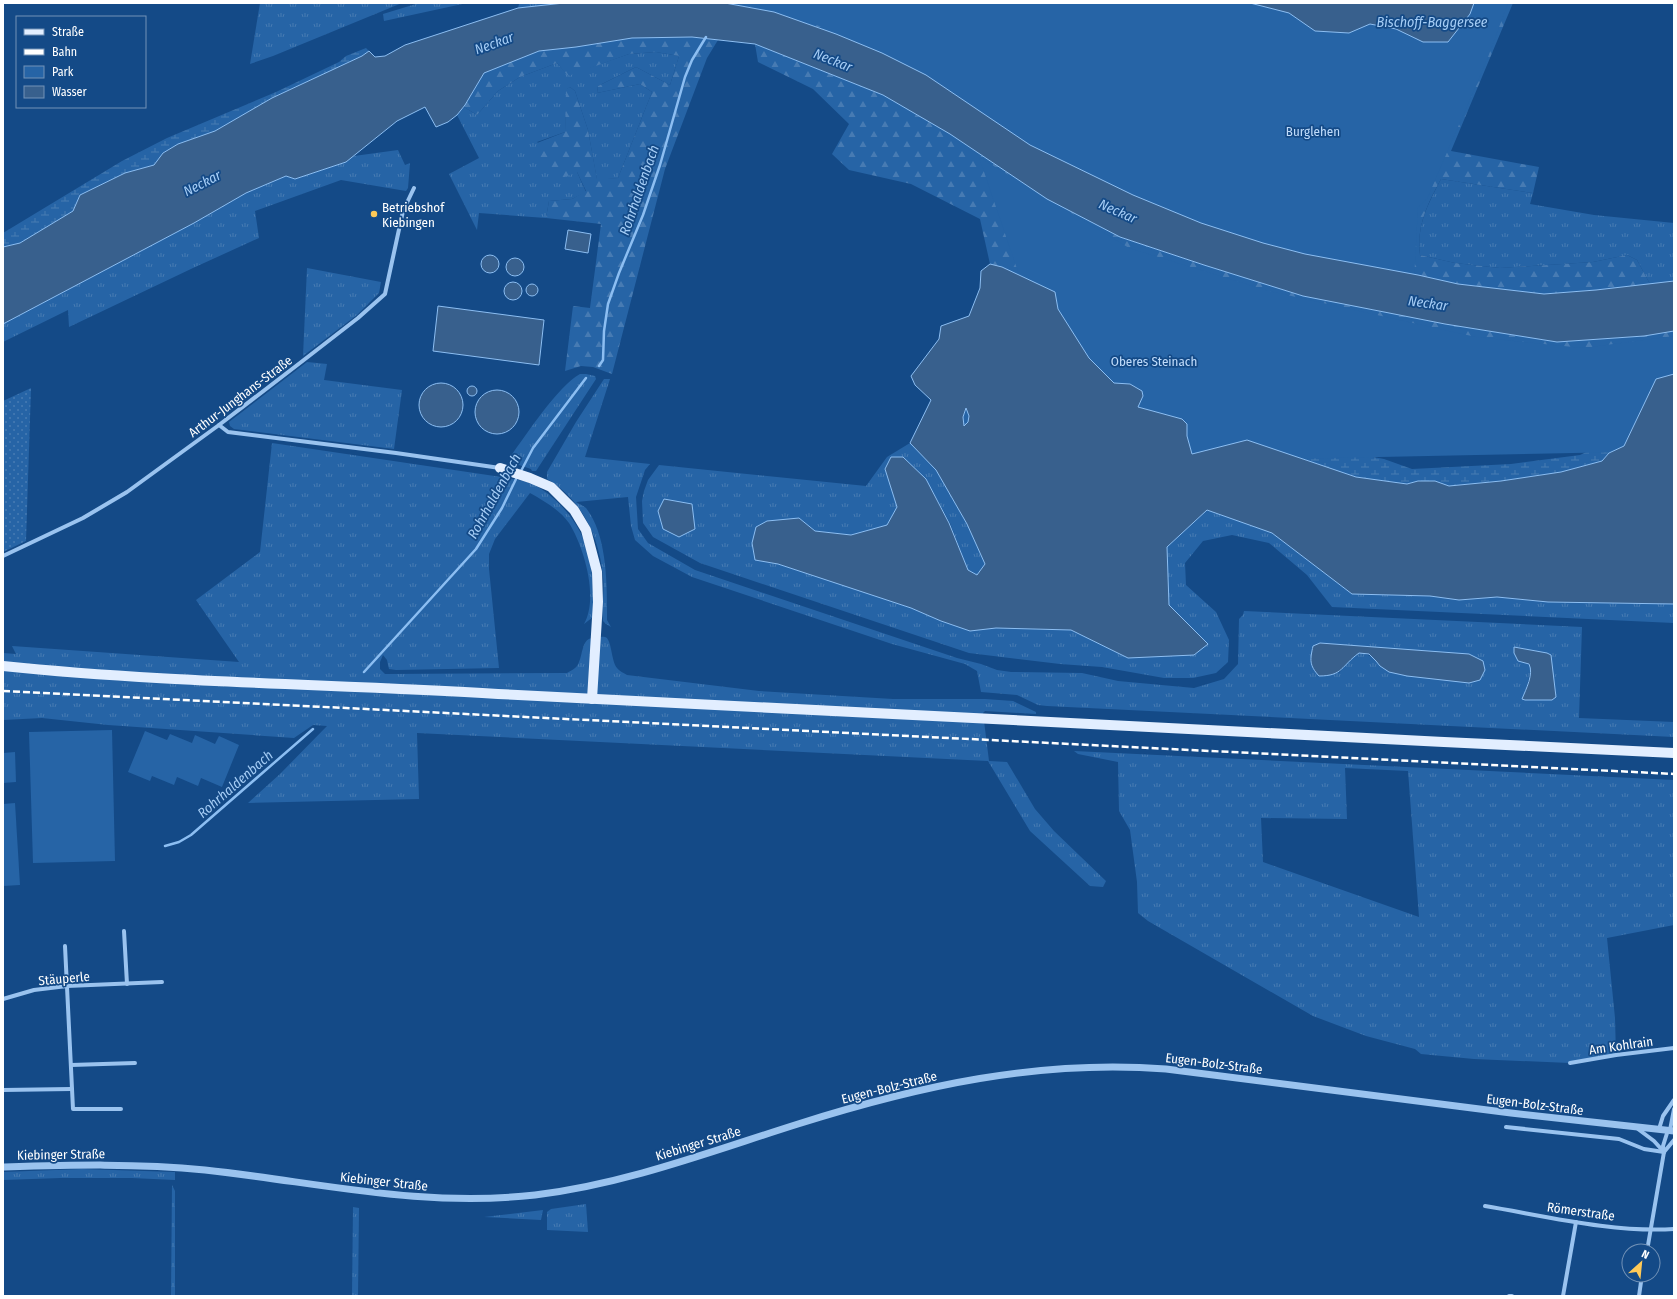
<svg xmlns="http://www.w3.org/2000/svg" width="1677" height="1299" font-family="'Fira Sans Condensed',sans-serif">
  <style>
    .grass { fill: url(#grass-tufts); fill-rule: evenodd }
    .forest { fill: url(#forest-firs) }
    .wetland { fill: url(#wetland-marsh) }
    .park { fill: #2664a6 }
    .garden { fill: url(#garden-dots) }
    .water { fill: #38608d; stroke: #8cbef2; fill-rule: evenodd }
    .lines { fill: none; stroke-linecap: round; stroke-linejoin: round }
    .stream { stroke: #8cbef2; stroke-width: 2.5 }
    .minor { stroke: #9ac3ef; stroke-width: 4 }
    .tertiary { stroke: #9ac3ef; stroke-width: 7 }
    .primary { stroke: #e2eeff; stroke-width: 10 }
    .rail { stroke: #fff; stroke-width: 2.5; stroke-dasharray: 7 3; stroke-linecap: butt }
    .poi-dot { fill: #ffca58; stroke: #144a87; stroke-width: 1.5 }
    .labels { text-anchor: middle; stroke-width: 3.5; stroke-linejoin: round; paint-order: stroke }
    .park-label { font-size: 13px; fill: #c0dcfb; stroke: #144a87 }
    .poi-label { font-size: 13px; fill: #fff; stroke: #144a87; text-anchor: start }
    .street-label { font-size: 13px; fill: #fff; stroke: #144a87 }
    .water-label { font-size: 14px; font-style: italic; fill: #a5cdf6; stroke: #144a87 }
  </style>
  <defs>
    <pattern id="grass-tufts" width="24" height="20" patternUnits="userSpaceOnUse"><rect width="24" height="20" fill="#2664a6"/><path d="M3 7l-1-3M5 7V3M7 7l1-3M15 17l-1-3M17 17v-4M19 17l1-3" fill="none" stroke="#477bb3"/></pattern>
    <pattern id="forest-firs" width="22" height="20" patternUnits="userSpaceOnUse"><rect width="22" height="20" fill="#2664a6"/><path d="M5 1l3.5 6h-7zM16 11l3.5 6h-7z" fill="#477bb3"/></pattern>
    <pattern id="wetland-marsh" width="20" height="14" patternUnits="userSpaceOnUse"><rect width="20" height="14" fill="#2664a6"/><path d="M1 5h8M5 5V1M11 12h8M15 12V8" fill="none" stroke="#477bb3"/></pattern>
    <pattern id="garden-dots" width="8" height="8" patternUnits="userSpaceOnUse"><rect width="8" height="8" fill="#2664a6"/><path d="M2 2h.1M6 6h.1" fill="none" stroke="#477bb3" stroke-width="1.8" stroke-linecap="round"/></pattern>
  </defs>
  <rect width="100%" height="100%" fill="#144a87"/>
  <g class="grass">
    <polygon points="260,3 402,3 273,56 250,64"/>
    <polygon points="419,3 467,3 384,21 383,14"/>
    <polygon points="525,3 553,3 553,5 518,8 519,4"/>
    <polygon points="656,52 679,56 670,85 636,67 598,86 597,93 640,84 652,92 618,178 597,180 588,130 575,91 570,87 567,89 565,132 537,142 577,172 586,192 572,199 549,201 546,218 479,213 477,230 449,174 479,158 457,115 464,107 477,115 498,91 520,77 557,63 568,75 629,54"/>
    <polygon points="398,150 405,165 410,163 408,188 406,191 341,180 255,211 259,238 193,268 69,327 68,310 3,342 3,324 194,223 246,193 286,176 295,179 346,162 354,156"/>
    <path d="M1441,179L1533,193L1530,204L1594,215L1674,223V281L1650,284L1637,260L1627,255L1593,262L1500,268L1455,263L1420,255C1416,226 1428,204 1441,179Z"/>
    <polygon points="307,268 381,282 379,293 357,315 303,356"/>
    <polygon points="307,362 327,364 324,380 402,390 394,449 234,429 230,426 229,422"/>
    <path d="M580,374H586L595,376L596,379L536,471H532L531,469L510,462V457C527,434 557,387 580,374Z"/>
    <path d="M604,379H610L585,457L650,464L645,470L636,497L638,529L648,543L695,570L957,658L981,664L997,670L1011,672L1082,673L1118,681L1194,688L1224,679L1238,664L1239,619L1243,615L1244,611L1582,627L1579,718L1674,722V737L1047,706L1038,705L1017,695L981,692L977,671L965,664L892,644L692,577L653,556L635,540L631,526L628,497L576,502C579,504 584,506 586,508C608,536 607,587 607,620L611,627L606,624L603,621C601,606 605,592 603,577C600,539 582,499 547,479V472L576,422ZM1321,643L1381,648L1380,666C1374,657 1369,654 1359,653L1348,662L1339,673ZM1514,647L1547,653L1550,655L1556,697L1522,699L1527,686L1531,668Z"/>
    <polygon points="967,407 969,416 968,423 963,427 963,417"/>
    <path d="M272,443L508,478C517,480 527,481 535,485C547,492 556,500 565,510C593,542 594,576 593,617L584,624C599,598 584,547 569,523C560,510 544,501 530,493L495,539L489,554V569L499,668L396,670L389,669L387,660L383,655L380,662V669L385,674L567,673C570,671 575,669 577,666C583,658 581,639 592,638C596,638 601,636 605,637C612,639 611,661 617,668C619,671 624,673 627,675L759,691L893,699H985L1013,701L1036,712V714L985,711L983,713L989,761L1007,762L1035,809L1054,831L1106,881L1103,887L1090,886L1030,831L988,761L417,733L419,799L248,803L280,774L327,726L313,725L294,738L108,725L42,718L3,720V653L16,654L12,646L239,662L196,600L260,552Z"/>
    <polygon points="910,443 936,470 967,524 985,564 977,575 968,570 950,523 926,479 903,457 885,468 897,507 887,525 851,535 815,531 799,518 755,560 778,564 911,608 941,621 970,631 996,628 1071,630 1128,658 1208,644 1169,605 1167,547 1207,510 1272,533 1352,594 1430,596 1459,600 1497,597 1548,602 1674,604 1674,623 1332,607 1307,575 1269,543 1232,535 1203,541 1185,563 1186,585 1216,612 1229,640 1228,662 1216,673 1193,678 1164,678 1102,667 1060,664 969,653 700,563 653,537 643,523 642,501 644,491 648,480 659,465 866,486 887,457"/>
    <path d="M1074,751L1674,780V925L1607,938L1615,1018L1616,1055L1570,1063L1474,1059L1421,1054L1415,1049L1366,1036L1313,1016L1148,921L1138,913L1137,882L1130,830L1119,811L1118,762L1078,754ZM1345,768L1408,771L1419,917L1263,862L1261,818L1347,819Z"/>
    <polygon points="82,1169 175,1172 175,1180 132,1178 60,1178 3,1180 3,1172"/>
    <polygon points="172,1185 175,1191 175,1296 171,1296"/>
    <polygon points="586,1204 588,1232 547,1230 547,1212 551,1209"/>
    <polygon points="353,1207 359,1208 358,1296 352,1296"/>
    <polygon points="543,1210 541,1220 484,1217"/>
  </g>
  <g class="forest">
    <path d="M725,3H1513L1451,151L1539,167L1533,193L1441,179C1428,203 1416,226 1420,255L1455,263L1500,268L1593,262L1627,255L1637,260L1650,284L1596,290L1544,294L1458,284L1379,268L836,34L774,12Z"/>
    <polygon points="692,37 718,40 707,58 665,169 612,374 593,367 581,366 565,371 573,306 590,308 601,224 546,218 549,201 572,199 586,191 577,172 560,179 542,166 537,143 565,132 566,89 570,87 575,91 588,130 597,179 618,178 652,92 640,84 597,93 598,86 636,67 670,85 679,56 656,52 629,54 568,76 557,63 520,77 498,91 477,115 464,107 484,73 539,51 576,47 632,38"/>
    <polygon points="755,44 883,95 950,134 1047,199 1120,237 1204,265 1303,296 1445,324 1557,342 1644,336 1674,331 1674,374 1293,419 1002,267 990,264 980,219 911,184 849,170 832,154 849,124 813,89 758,62"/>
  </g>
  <g class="wetland">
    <polygon points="366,48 369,51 362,56 272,98 215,131 178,144 163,153 154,165 125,173 80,195 73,211 20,243 3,247 3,233 122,161 167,138 276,92 339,62 346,56"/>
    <polygon points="1614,439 1624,446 1609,453 1602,461 1561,472 1501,481 1449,486 1435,481 1418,481 1407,484 1356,477 1247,440 1329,449 1384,459 1412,469 1511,464 1580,455"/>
  </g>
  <g class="park">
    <polygon points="737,3 1508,3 1488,57 1427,199 1418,207 1414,280 1213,234 1040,156 911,72 815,24"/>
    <polygon points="979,157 1129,248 1269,291 1476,337 1583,348 1674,336 1674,451 1083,463"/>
    <polygon points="112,730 115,861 33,863 29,732"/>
    <polygon points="145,731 167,740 170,734 192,743 195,735 215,744 219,736 239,745 222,787 201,778 198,786 177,777 174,785 152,776 150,781 128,772"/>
    <polygon points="15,752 16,782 3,783 3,753"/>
    <polygon points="15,803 20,885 3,886 3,804"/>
  </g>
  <polygon class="garden" points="31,388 26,541 3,552 3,401"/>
  <g class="water">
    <polygon points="564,3 725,3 774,12 836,34 882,53 926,75 1030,145 1133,195 1201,223 1263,243 1305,254 1418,275 1458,284 1544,294 1596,290 1674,281 1674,331 1644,336 1557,342 1445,324 1303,296 1204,265 1120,237 1047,199 950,134 883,95 755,44 692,37 632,38 576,47 539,51 484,73 465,105 457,115 448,122 436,127 425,107 397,121 346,162 295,179 286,176 246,193 194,223 3,324 3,247 20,243 73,211 80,195 125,173 154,165 163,153 178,144 215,131 272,98 362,56 369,51 375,57 385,56 405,45 518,8"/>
    <polygon points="1250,3 1474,3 1470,14 1448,42 1423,42 1396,29 1370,24 1349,33 1315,31 1289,13"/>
    <polygon points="568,230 591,234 588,253 565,249"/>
    <circle cx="490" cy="264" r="9"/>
    <circle cx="515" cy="267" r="9"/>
    <path d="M990,264L1002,267L1055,292L1058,309L1089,358L1114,383L1130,384L1142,391L1143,396L1138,407L1182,419L1187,424V436L1192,454L1247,440L1356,477L1407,484L1418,481H1435L1449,486L1501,481L1561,472L1602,461L1609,453L1624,446L1656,379L1674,374V604L1548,602L1497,597L1459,600L1430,596L1352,594L1272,533L1207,510L1167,547L1169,605L1208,644L1194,655L1128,658L1071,630L996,628L970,631L941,621L911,608L778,564L755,560L752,543L756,527L767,521L799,518L815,531L851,535L887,525L897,507L885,469L891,457H903L926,479L949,523L968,570L977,575L985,564L967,524L936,470L910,443L931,400L915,385L911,376L939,339L941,326L969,316L980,288L981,271ZM966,408L969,416L968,422L964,426L963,417Z"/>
    <circle cx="513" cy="291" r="9"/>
    <circle cx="532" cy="290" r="6"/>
    <polygon points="438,306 544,320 539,365 433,351"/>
    <circle cx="441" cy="405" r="22"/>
    <circle cx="472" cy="391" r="5"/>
    <circle cx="497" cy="412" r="22"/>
    <polygon points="664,499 692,504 695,529 679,537 663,529 658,511"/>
    <path d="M1320,643L1469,654L1483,661L1485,670L1480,680L1469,683L1407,676L1389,672L1380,666L1376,661L1369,654L1359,653C1341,666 1343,676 1319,676C1309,665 1310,660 1313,646Z"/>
    <path d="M1514,647L1547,653L1551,655L1556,697L1552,700H1525L1522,699C1526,689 1534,674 1529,664L1518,661L1514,653Z"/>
  </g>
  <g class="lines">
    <g class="stream">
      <polyline points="599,366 603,360 604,331 608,304 619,273 643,215 660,165 685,77 692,60 706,37"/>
      <polyline points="520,473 533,448 586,378"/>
      <polyline points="364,672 476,549 502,508 517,477"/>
      <polyline points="165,846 179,842 191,835 313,729"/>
    </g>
    <g class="minor">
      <polyline points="219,425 228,432 396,453 500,468"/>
      <polyline points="3,556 83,518 127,492 219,425 309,356 358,318 385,294 403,211 414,188"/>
      <polyline points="124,931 127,984"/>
      <polyline points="65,946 73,1109 121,1109"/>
      <polyline points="3,999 34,990 67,986 162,982"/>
      <polyline points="1570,1063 1616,1055 1674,1048"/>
      <polyline points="71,1065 135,1063"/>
      <polyline points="3,1090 71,1089"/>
      <polyline points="1506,1127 1619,1139 1644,1149 1664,1152"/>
      <polyline points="1638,1129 1654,1141 1664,1152"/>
      <polyline points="1659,1129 1663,1116 1674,1100"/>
      <polyline points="1670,1130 1674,1109"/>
      <polyline points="1664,1152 1674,1140"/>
      <path d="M1485,1206C1545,1216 1614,1233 1674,1229"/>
      <polyline points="1647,1251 1664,1152 1663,1146 1668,1130"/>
      <polyline points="1509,1296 1512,1296"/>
      <polyline points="1563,1296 1576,1222"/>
      <polyline points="1639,1296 1642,1275"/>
    </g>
    <path class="tertiary" d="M3,1167C71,1165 137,1163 205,1170C317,1182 421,1208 535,1195C626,1184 712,1151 798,1124C918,1086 1040,1059 1166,1069L1511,1113L1674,1131"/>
    <g class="primary">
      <polyline points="500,468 530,478 551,487 574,510 586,530 597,572 598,602 592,699"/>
      <path d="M3,666C167,683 333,684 498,694C890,716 1282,734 1674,753"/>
    </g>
    <polyline class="rail" points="3,691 1674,774"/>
  </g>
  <circle class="poi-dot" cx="374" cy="214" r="4"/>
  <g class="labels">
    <g class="park-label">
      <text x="1313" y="136">Burglehen</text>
      <text x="1154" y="366">Oberes Steinach</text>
    </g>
    <g class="poi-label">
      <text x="382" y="212">Betriebshof<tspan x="382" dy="15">Kiebingen</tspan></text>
    </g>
    <g class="street-label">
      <text transform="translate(240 396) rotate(-37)" y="5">Arthur-Junghans-Straße</text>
      <text transform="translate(64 978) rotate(-5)" y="5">Stäuperle</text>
      <text transform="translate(1621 1045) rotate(-8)" y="5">Am Kohlrain</text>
      <text transform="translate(1214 1063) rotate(7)" y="5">Eugen-Bolz-Straße</text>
      <text transform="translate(889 1087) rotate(-14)" y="5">Eugen-Bolz-Straße</text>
      <text transform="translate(1535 1104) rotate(7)" y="5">Eugen-Bolz-Straße</text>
      <text transform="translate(698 1143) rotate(-17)" y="5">Kiebinger Straße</text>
      <text transform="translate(61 1154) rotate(-1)" y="5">Kiebinger Straße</text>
      <text transform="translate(384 1181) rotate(6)" y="5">Kiebinger Straße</text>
      <text transform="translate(1581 1211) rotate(8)" y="5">Römerstraße</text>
    </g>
    <g class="water-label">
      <text x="1432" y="27">Bischoff-Baggersee</text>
      <text transform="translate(494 43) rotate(-20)" y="5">Neckar</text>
      <text transform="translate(833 60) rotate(22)" y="5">Neckar</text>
      <text transform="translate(202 183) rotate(-27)" y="5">Neckar</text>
      <text transform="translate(639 190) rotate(-71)" y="5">Rohrhaldenbach</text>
      <text transform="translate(1118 211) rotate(24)" y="5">Neckar</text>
      <text transform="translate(1428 303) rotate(8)" y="5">Neckar</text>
      <text transform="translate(494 496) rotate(-61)" y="5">Rohrhaldenbach</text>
      <text transform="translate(235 784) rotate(-41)" y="5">Rohrhaldenbach</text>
    </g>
  </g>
  <rect width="1677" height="1299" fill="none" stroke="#ffffff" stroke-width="8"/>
  <rect x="16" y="16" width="130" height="92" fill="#144a87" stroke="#7292b7"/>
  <rect x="24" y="29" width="20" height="6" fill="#e2eeff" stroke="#7292b7"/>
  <text x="52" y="36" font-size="12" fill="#ffffff">Straße</text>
  <rect x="24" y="49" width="20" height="6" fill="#ffffff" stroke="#7292b7"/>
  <text x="52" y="56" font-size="12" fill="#ffffff">Bahn</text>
  <rect x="24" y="66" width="20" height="12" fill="#2664a6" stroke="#7292b7"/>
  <text x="52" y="76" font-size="12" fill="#ffffff">Park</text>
  <rect x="24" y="86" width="20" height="12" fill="#38608d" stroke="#7292b7"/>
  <text x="52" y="96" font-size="12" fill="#ffffff">Wasser</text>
  <g transform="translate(1641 1263) rotate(27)"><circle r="19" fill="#144a87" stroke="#7292b7"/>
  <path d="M0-3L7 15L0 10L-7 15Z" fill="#ffca58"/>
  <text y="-6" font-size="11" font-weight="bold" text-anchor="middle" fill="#ffffff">N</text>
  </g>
</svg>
